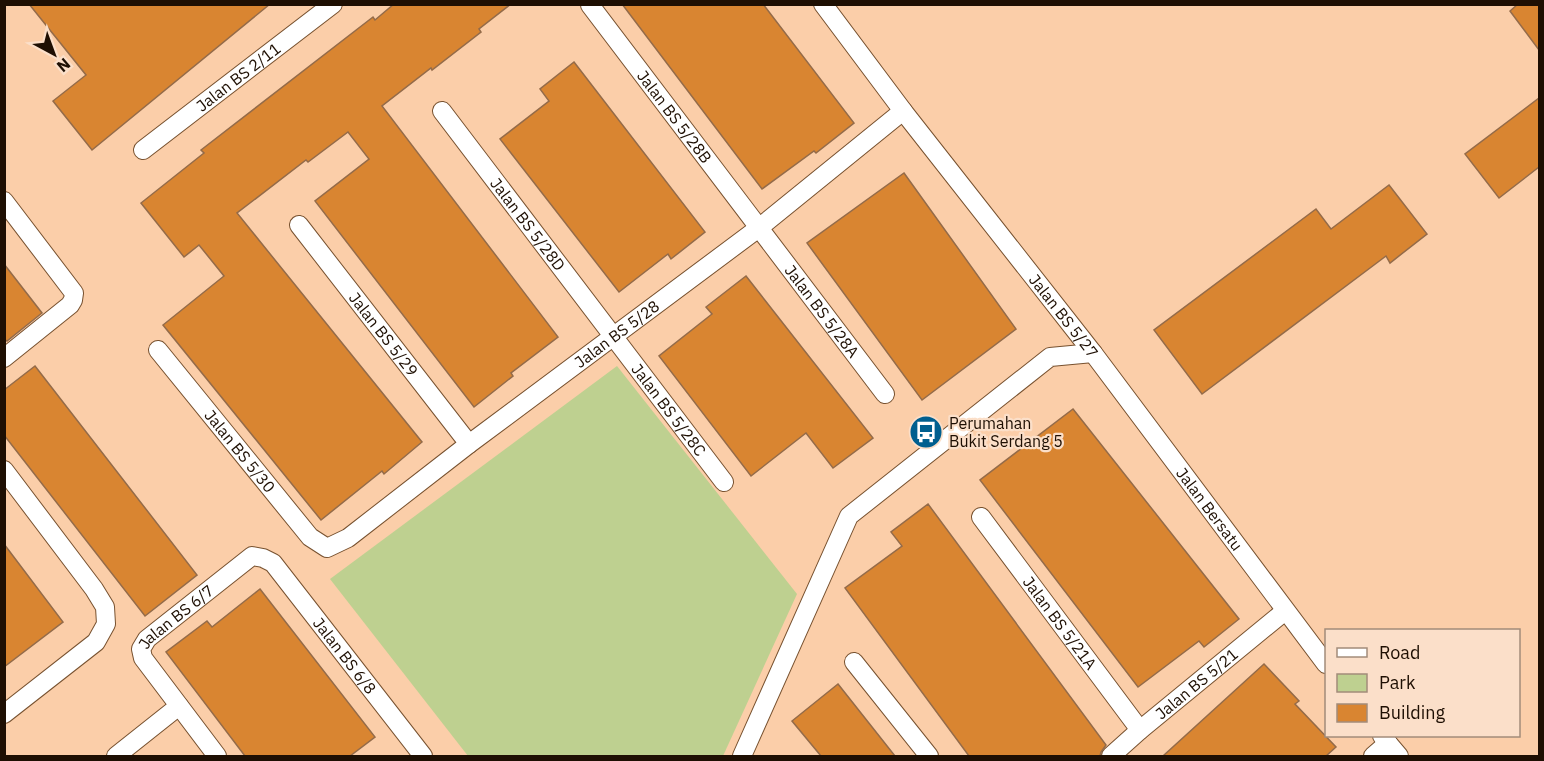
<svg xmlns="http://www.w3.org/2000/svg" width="1544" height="761" font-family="'IBM Plex Sans',sans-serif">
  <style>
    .green { fill: #bed090 }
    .building { fill: #d98531; stroke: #946b49; stroke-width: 1.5 }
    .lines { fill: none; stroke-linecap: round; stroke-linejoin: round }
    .minor-casing { stroke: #77512f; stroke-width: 20 }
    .minor { stroke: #fff; stroke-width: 18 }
    .labels { text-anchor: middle; stroke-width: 4.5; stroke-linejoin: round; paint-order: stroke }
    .street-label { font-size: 16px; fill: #1e0f03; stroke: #fbdfc9 }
    .poi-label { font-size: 16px; fill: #1e0f03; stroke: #fbdfc9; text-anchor: start }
  </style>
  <rect width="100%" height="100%" fill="#fbcea9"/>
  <polygon class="green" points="617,366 797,594 723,756 468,756 330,579"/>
  <g class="building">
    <polygon points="29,4 270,4 92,150 53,101 86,75"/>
    <polygon points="394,4 511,4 479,29 481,32 432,70 431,68 382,106 558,337 511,373 513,376 474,407 315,201 369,159 348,132 308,162 306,160 237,213 422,442 384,474 382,471 321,520 163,325 224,276 199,245 184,257 141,203 204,153 201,150 373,17 375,20"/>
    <polygon points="622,4 763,4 854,123 816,153 814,151 762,189"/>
    <polygon points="1518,4 1539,4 1539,50 1510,11"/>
    <polygon points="574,62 705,232 671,259 668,254 619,292 500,139 549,101 540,89"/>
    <polygon points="1539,98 1539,167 1499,198 1465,154"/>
    <polygon points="904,173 1016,329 922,400 807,243"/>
    <polygon points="1389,185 1427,234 1390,263 1386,256 1202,394 1154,330 1316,209 1331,229"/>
    <polygon points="4,264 42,313 7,341 4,339"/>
    <polygon points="746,276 873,438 833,468 806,433 751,476 659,356 712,314 706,307"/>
    <polygon points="35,366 197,575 145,616 4,435 4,390"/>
    <polygon points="1073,409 1239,619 1204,647 1199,641 1138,687 980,480"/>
    <polygon points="928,504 1106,745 1101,752 1100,756 969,756 845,588 902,546 891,532"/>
    <polygon points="4,544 63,622 4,667"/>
    <polygon points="260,589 375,737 350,756 245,756 166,652 207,621 212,627"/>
    <polygon points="1264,664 1299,701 1295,704 1336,747 1326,756 1163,756"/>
    <polygon points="838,684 895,756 821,756 792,721"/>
  </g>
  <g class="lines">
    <g class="minor-casing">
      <g id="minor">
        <path id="s1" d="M823,4L903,111L1093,353L1326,664"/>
        <path id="s2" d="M590,5L885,394"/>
        <path id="s3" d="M442,111L724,482"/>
        <path id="s4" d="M143,150L333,4"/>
        <polyline points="4,201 74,293 73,300 70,305 4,358"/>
        <path id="s5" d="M299,225L469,444"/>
        <path id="s6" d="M158,350L310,537L327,548L348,538L469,444L760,227L903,111"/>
        <polyline points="4,470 94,589 105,607 106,624 96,642 4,714"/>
        <path id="s7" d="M981,517L1140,730"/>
        <polyline points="854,662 929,756"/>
        <polyline points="1382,736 1399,756"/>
        <polyline points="116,756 179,706"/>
        <path id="s8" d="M217,756L143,658L141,649L147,639L252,556L263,558L273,563L423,756"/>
        <polyline points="742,756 849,516 1050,357 1093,353"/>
        <path id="s9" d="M1111,756L1140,730L1285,611"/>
        <polyline points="1373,756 1388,743"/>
      </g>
    </g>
    <use href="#minor" class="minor"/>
  </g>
  <defs>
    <g id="bus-disc" transform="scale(1.725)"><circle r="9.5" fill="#005f8f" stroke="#fbdfc9"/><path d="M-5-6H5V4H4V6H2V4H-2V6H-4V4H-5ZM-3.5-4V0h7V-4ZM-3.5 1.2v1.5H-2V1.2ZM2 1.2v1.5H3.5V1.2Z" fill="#fff"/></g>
  </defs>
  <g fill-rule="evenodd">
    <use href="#bus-disc" x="926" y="432"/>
  </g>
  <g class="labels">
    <g class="street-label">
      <text dy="6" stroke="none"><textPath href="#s4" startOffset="120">Jalan BS 2/11</textPath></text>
      <text dy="6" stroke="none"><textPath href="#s2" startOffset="140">Jalan BS 5/28B</textPath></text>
      <text dy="6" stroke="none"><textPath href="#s3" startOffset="142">Jalan BS 5/28D</textPath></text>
      <text dy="6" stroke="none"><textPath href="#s2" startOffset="384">Jalan BS 5/28A</textPath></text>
      <text dy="6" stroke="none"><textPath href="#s1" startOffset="394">Jalan BS 5/27</textPath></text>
      <text dy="6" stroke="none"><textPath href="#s5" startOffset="138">Jalan BS 5/29</textPath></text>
      <text dy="6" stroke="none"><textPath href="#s6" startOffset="622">Jalan BS 5/28</textPath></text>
      <text dy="6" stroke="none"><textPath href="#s3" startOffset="375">Jalan BS 5/28C</textPath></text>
      <text dy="6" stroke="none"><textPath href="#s6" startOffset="130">Jalan BS 5/30</textPath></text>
      <text dy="6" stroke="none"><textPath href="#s1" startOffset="636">Jalan Bersatu</textPath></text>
      <text dy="6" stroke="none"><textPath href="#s8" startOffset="180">Jalan BS 6/7</textPath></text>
      <text dy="6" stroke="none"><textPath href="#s7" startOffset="132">Jalan BS 5/21A</textPath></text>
      <text dy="6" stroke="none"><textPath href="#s8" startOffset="417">Jalan BS 6/8</textPath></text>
      <text dy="6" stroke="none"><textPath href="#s9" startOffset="112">Jalan BS 5/21</textPath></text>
    </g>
    <g class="poi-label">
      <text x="949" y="429">Perumahan<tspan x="949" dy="18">Bukit Serdang 5</tspan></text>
    </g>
  </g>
  <rect width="1544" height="761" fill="none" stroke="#1e0f03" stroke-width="12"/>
  <rect x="1325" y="629" width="195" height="108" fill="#fbdfc9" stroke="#a38c7a" stroke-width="1.5"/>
  <rect x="1337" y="648" width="30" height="9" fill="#ffffff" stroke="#a38c7a" stroke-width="1.5"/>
  <text x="1379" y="659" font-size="18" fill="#1e0f03">Road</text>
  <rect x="1337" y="674" width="30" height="18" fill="#bed090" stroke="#a38c7a" stroke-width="1.5"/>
  <text x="1379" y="689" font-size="18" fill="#1e0f03">Park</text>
  <rect x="1337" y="704" width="30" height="18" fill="#d98531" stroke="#a38c7a" stroke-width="1.5"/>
  <text x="1379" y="719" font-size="18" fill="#1e0f03">Building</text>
  <g transform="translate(54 54) rotate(139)" stroke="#fbdfc9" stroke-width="4.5" paint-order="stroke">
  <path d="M0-4.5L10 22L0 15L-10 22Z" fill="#1e0f03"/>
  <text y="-9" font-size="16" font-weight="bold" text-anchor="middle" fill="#1e0f03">N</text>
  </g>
</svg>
